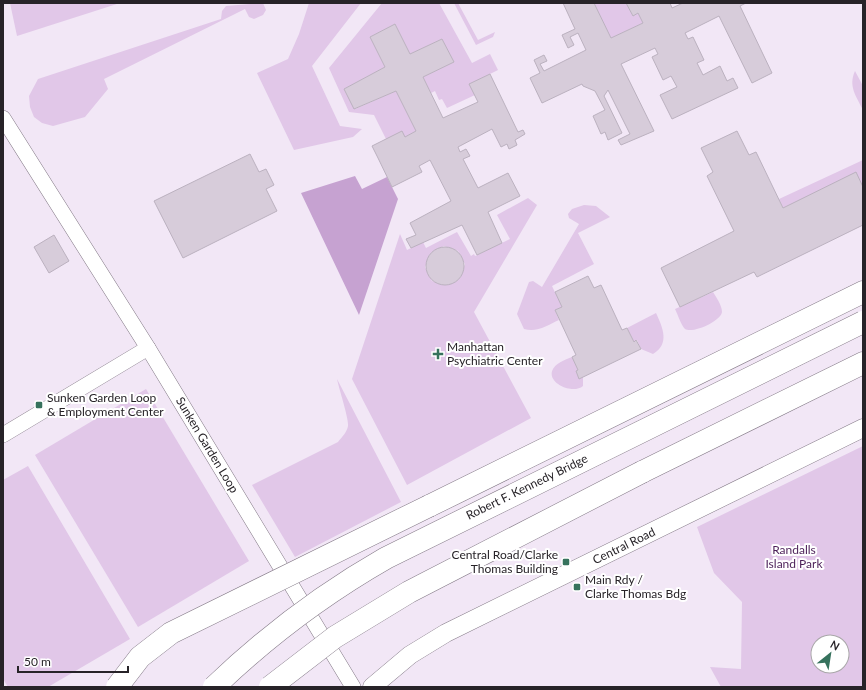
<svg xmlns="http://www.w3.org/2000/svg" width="866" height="690" font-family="Lato,sans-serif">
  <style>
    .green { fill: #e1c7e8; fill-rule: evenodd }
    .forest { fill: #c6a2d1 }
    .building { fill: #d7ccda; stroke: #bbb1bf }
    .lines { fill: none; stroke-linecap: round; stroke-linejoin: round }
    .minor-casing { stroke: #847a87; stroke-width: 16 }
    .tertiary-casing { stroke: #847a87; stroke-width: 19 }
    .motorway-casing { stroke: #847a87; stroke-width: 23 }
    .minor { stroke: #fff; stroke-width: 15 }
    .tertiary { stroke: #fff; stroke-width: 18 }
    .motorway { stroke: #fff; stroke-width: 22 }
    .motorway-bridge-casing { stroke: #847a87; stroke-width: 23; stroke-linecap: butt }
    .motorway-bridge { stroke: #fff; stroke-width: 22 }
    .poi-dot { fill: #36725d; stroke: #fff; stroke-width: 1.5 }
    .labels { text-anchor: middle; stroke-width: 4; stroke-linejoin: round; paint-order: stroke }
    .poi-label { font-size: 12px; fill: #272328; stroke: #fff; text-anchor: start }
    .street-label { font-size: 12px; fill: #272328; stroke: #fff }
    .park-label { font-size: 12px; fill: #4b1f58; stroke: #fff }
  </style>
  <rect width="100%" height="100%" fill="#f2e7f6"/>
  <g class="green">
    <polygon points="10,3 120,3 17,36"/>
    <polygon points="263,3 266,10 263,15 254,19 249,17 245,9 104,79 108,89 85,117 53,126 42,123 34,117 30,107 29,96 38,79 221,19 222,11 226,6"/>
    <polygon points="309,3 361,3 312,66 340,126 362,129 353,137 294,150 257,73 288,59 299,34"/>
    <polygon points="382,3 439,3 472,63 490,54 498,70 470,84 475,95 447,108 442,99 439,100 435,91 431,93 423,77 454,62 442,39 410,54 395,24 370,37 385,67 344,89 355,109 396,91 416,131 405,137 386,139 374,115 349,112 329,68"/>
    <polygon points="454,3 458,3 478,40 495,32 493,37 476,45"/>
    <polygon points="594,3 626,3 633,16 638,13 643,23 611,38"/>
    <path d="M855,71L863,86V110C856,96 848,86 855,71Z"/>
    <polygon points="863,160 863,187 856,173 783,208 779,199"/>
    <path d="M528,198L537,205L474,312L531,418L407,485L352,379L400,234L407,250L423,242L426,248L457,232L471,256L474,254L475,256L510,239L497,215ZM444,246L458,251L465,264L460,278L447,285L432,281L425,267L431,253Z"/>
    <path d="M584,205L596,206L610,217L578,233L594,264L552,286L562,307L555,310L559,320C548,325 537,333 524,329L517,314L529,282L533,281L542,287L579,224L569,218L568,214L572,209Z"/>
    <path d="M713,292C716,297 722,305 722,312C721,321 693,334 685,329C681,325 678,315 675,309Z"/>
    <path d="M656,313C663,328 670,344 653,354L641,349L637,340L634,342L627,328Z"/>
    <path d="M572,357L578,370L576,371L579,379L583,377V386C569,398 527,372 572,357Z"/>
    <path d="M337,379L401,502L295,557L252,485L338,442C342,437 347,432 348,426C349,419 339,389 337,379Z"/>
    <polygon points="146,389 249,561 138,627 35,455"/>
    <path d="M863,446V687H721L710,667L741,669L742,602L714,573L697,527ZM818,642H842V666H818Z"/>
    <polygon points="28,466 130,639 48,687 8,687 3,679 3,480"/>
  </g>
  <polygon class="forest" points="355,176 362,189 387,177 398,199 359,315 301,193"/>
  <g class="building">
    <polygon points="563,3 594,3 611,38 643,23 638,13 633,16 626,3 670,3 672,8 683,3 746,3 740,6 772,73 752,83 719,16 685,33 688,39 693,37 704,60 697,63 703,75 720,66 727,81 733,78 738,88 672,119 660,95 677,87 671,76 663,80 652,57 658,54 655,48 621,64 654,131 621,145 618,140 630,134 608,90 604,96 622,133 608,140 605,132 601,134 593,116 605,110 595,91 583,86 582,84 542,103 530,78 540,73 534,60 544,55 547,61 540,64 544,71 586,50 578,33 570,37 574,45 568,48 562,35 575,29"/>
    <polygon points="395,24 410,54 442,39 454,62 423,77 443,118 478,102 469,84 490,74 517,130 518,132 523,130 525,134 515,140 517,145 509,149 507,144 501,147 492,129 458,147 460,152 466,149 470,156 463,159 478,188 508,173 520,196 488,212 502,243 477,255 462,225 411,248 406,239 416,235 410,223 451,201 430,160 419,166 422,172 392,187 378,158 372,146 402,131 405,137 416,131 396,91 354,109 344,89 385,67 370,37"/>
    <polygon points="737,131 749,155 756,152 783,208 856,172 863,187 863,225 757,277 754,272 680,307 661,268 734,231 707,176 713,172 701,148"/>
    <polygon points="250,154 259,172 266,169 274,185 266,189 277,211 183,258 154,201"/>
    <polygon points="54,235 69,261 49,273 34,247"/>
    <circle cx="445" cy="266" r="19"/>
    <polygon points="588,276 594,288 601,285 622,330 627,328 634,342 636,340 641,349 579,379 576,371 578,370 572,357 576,355 555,310 562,307 555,292"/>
  </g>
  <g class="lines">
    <g class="minor-casing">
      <g id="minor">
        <polyline points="3,118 148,348 353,687"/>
        <polyline points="3,435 148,348"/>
      </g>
    </g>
    <g class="tertiary-casing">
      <polyline id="tertiary" points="372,687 410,655 446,633 863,428"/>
    </g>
    <g class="motorway-casing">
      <g id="motorway">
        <polyline points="642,472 863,363"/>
        <polyline points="429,506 863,292"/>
      </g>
    </g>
    <use href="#minor" class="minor"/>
    <use href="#tertiary" class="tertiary"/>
    <use href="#motorway" class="motorway"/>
    <g class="motorway-bridge-casing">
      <g id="motorway-bridge">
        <polyline points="117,687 140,657 171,633 429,506"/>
        <path d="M214,687C266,637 323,594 386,558L863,322"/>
        <polyline points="270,687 335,637 409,592 642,472"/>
      </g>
    </g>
    <use href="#motorway-bridge" class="motorway-bridge"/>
  </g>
  <g class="poi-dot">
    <path d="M436 348h4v4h4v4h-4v4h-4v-4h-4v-4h4z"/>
    <rect x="35" y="401" width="8" height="8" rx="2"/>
    <rect x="562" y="558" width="8" height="8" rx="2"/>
    <rect x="573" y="583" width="8" height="8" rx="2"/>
  </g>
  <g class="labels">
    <g class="poi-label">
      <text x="447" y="351">Manhattan<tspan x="447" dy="14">Psychiatric Center</tspan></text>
      <text x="47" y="402">Sunken Garden Loop<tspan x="47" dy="14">&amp; Employment Center</tspan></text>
      <text x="558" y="559" text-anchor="end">Central Road/Clarke<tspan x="558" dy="14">Thomas Building</tspan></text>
      <text x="585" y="584">Main Rdy /<tspan x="585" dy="14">Clarke Thomas Bdg</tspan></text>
    </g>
    <g class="street-label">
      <text transform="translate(207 445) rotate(59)" y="4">Sunken Garden Loop</text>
      <text transform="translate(527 487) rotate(-26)" y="4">Robert F. Kennedy Bridge</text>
      <text transform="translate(624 546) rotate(-26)" y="4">Central Road</text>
    </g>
    <g class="park-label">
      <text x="794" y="554">Randalls<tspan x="794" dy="14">Island Park</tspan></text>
    </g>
  </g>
  <rect width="866" height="690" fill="none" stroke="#272328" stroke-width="8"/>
  <g transform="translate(830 654) rotate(30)"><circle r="19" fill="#ffffff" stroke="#a9a7a9"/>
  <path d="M0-3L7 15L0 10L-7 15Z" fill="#36725d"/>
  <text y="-6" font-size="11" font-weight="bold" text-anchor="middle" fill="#272328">N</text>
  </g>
  <path d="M18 666v6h110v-6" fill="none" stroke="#272328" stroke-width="2"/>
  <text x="24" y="666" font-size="12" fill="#272328" stroke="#ffffff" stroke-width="3" paint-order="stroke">50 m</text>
</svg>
